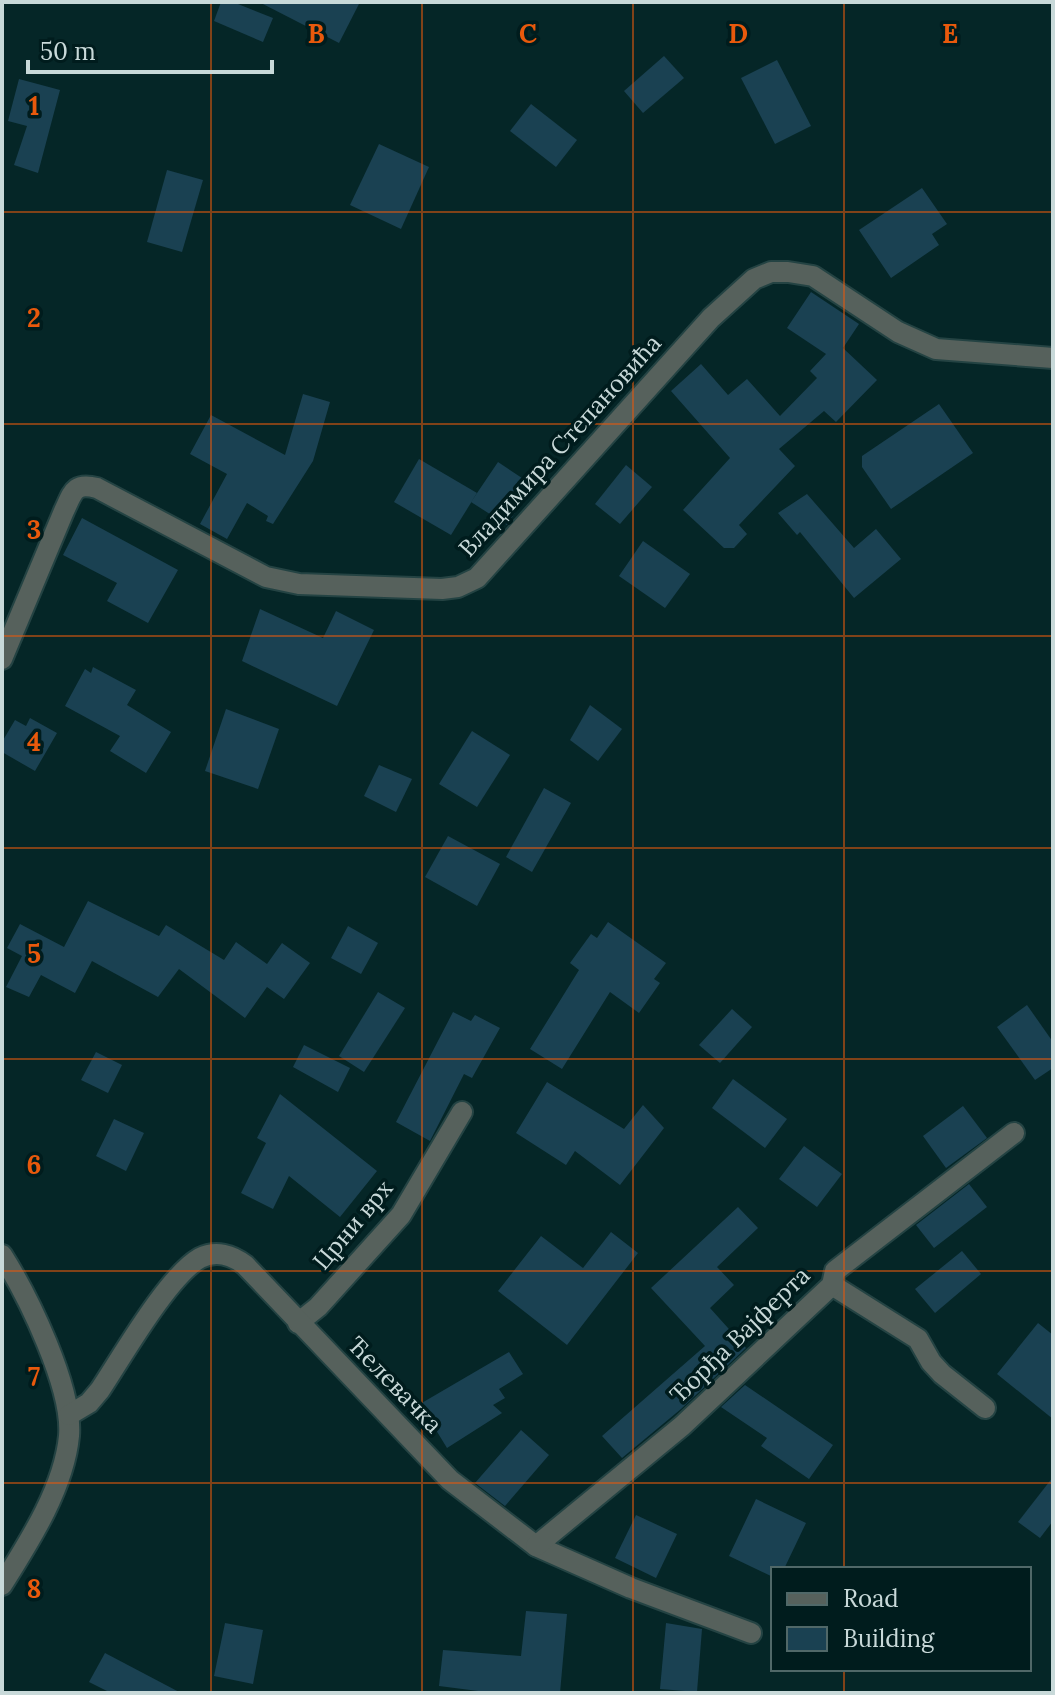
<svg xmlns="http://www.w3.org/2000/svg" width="1055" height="1695" font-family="Lora,serif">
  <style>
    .building { fill: #1a4152 }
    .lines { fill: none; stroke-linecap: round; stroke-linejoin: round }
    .minor-casing { stroke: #244343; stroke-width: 24 }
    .minor { stroke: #56615c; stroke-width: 20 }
    .grid { fill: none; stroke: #e8590c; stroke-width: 2; stroke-opacity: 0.55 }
    .labels { text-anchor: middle; stroke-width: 7; stroke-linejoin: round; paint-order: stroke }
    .street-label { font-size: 24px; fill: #c8d9d9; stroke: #001c1d }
    .grid-label { font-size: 26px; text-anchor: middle; font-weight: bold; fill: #e8590c; stroke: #001c1d; stroke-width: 7; stroke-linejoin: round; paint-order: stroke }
  </style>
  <rect width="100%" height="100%" fill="#052627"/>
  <g class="building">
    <polygon points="221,2 233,2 273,18 263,42 214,21"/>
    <polygon points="259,2 360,2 339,43"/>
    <polygon points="664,56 684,78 643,113 624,91"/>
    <polygon points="777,60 811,126 775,144 741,78"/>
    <polygon points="19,79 60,90 38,173 14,165 27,126 8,121"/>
    <polygon points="531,104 577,140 556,167 510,131"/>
    <polygon points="379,144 429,167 401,229 350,205"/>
    <polygon points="167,170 203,180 182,252 147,242"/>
    <polygon points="922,188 947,224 932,234 939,245 891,278 859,230"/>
    <polygon points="811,292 859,324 843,348 877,380 836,422 824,411 779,449 795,466 739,525 747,534 734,548 724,548 683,510 730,458 671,391 701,364 728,395 747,379 780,416 817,378 810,371 826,354 787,328"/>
    <polygon points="303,394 330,402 313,461 273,524 266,521 268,516 247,503 227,539 200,524 227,474 190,454 211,415 285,455"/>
    <polygon points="939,404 973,453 891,509 862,467 862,456"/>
    <polygon points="419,459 477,493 451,535 394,502"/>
    <polygon points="498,462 528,482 516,502 520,505 507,525 471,502"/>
    <polygon points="626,465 652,487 620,524 595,504"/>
    <polygon points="807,494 854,548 876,529 901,559 854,598 800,532 797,535 778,513"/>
    <polygon points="82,518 178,570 148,623 107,601 117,583 63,555"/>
    <polygon points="643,541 690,574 665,608 619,576"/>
    <polygon points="260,609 323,638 336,611 374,630 337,706 242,661"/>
    <polygon points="93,667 136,690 127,705 171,732 146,773 110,751 120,736 65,706 85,669 91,673"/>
    <polygon points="590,705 622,729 598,761 570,740"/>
    <polygon points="226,709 279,729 258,789 205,771"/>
    <polygon points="30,718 57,733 35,771 2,752 2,742 15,720 26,726"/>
    <polygon points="472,731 510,755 477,807 439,784"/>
    <polygon points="379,765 412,779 396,812 364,796"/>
    <polygon points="544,788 571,803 532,872 506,857"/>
    <polygon points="448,836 500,864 477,906 425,877"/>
    <polygon points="88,901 159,936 166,925 224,960 236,942 267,964 282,943 310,963 284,999 267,987 245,1018 179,969 158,997 92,961 75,993 41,975 29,997 6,987 22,956 7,948 20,924 64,947"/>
    <polygon points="608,922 666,963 654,979 660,983 639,1013 610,992 562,1069 530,1049 579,970 570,963 591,934 597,938"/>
    <polygon points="348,926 378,943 361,974 331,958"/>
    <polygon points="378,992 405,1008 364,1072 339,1056"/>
    <polygon points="1027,1005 1053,1042 1053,1068 1035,1080 997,1027"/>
    <polygon points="732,1009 752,1027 720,1063 699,1045"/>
    <polygon points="453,1012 471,1021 475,1015 500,1028 472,1078 464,1074 430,1141 396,1122"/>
    <polygon points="304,1045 350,1068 338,1092 293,1067"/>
    <polygon points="96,1052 122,1065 108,1093 81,1080"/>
    <polygon points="733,1079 787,1119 765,1148 712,1108"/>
    <polygon points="547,1082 624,1129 643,1105 664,1128 620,1185 575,1151 566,1165 516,1133"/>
    <polygon points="280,1094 377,1171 340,1217 289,1176 273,1209 241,1193 266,1143 257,1138"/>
    <polygon points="963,1106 987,1138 946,1168 923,1136"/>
    <polygon points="114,1119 144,1133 126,1171 96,1156"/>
    <polygon points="804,1146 842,1174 817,1207 779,1179"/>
    <polygon points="969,1184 987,1207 934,1248 916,1225"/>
    <polygon points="738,1207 758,1228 717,1267 734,1285 710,1308 746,1348 681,1409 622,1458 602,1436 705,1346 651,1288"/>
    <polygon points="611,1232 638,1253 567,1345 498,1291 541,1236 583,1268"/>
    <polygon points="962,1251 981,1274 935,1313 915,1289"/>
    <polygon points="1038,1323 1053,1335 1053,1419 997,1374"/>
    <polygon points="509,1352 523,1374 499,1389 505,1398 493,1405 502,1413 447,1448 420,1404"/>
    <polygon points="745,1385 833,1445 809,1479 761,1446 767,1438 721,1407"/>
    <polygon points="521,1430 549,1455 505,1506 475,1483"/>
    <polygon points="1053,1477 1053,1521 1040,1538 1018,1522"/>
    <polygon points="756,1499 806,1523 784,1569 773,1569 773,1577 729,1556"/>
    <polygon points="636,1515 677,1534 656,1578 615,1558"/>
    <polygon points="526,1611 567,1614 560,1693 478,1693 478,1691 439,1686 443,1650 521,1656"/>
    <polygon points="225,1623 263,1630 253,1684 214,1676"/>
    <polygon points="666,1623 702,1629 697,1692 660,1689"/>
    <polygon points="105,1653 181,1693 111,1693 89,1682"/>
  </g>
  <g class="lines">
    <g class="minor-casing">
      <g id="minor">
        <path d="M2,659L64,511C73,492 74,482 97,488L266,577L299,584L442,589L458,587L477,578L711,318L754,279L771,272H788L813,276L898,332L936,349L1053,358"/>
        <path d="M2,1255C28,1296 73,1388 69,1436C64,1488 29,1542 2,1585"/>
        <polyline points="832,1285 918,1339 931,1362 942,1374 985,1408"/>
        <polyline points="298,1323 318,1307 401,1215 462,1112"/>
        <path d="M69,1415L89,1403L100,1390C122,1357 168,1276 200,1258C216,1250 232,1255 245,1265L450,1480L536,1546L631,1588L751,1633"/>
        <polyline points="536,1546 682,1426 832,1285 835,1271 1014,1133"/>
      </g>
    </g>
    <use href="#minor" class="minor"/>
  </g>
  <path class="grid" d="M211,2V1693M422,2V1693M633,2V1693M844,2V1569M2,212H1053M2,424H1053M2,636H1053M2,848H1053M2,1059H1053M2,1271H1053M2,1483H1053M844,1669V1693"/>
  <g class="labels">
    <g class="street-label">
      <text transform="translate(560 446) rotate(-48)" y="8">Владимира Степановића</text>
      <text transform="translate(353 1225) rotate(-50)" y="8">Црни врх</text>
      <text transform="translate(740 1335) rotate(-44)" y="8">Ђорђа Вајферта</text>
      <text transform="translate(395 1385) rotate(46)" y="8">Ћелевачка</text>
    </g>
  </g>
  <g class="grid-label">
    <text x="316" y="43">B</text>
    <text x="528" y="43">C</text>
    <text x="738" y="43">D</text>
    <text x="950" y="43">E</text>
    <text x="34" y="115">1</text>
    <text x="34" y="327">2</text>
    <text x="34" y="539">3</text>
    <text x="34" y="751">4</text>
    <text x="34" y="963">5</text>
    <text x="34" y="1174">6</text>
    <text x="34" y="1386">7</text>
    <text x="34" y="1598">8</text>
  </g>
  <rect width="1055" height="1695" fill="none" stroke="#c8d9d9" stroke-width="8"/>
  <rect x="771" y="1567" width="260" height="104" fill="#001c1d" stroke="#506868" stroke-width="2"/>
  <rect x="787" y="1593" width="40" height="12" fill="#56615c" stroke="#506868" stroke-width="2"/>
  <text x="843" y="1607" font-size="24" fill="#c8d9d9">Road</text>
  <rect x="787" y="1627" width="40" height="24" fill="#1a4152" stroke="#506868" stroke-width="2"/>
  <text x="843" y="1647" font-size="24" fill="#c8d9d9">Building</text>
  <path d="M28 60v12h244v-12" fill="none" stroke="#c8d9d9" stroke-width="4"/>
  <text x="40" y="60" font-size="24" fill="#c8d9d9" stroke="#001c1d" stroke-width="6" paint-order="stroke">50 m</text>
</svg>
